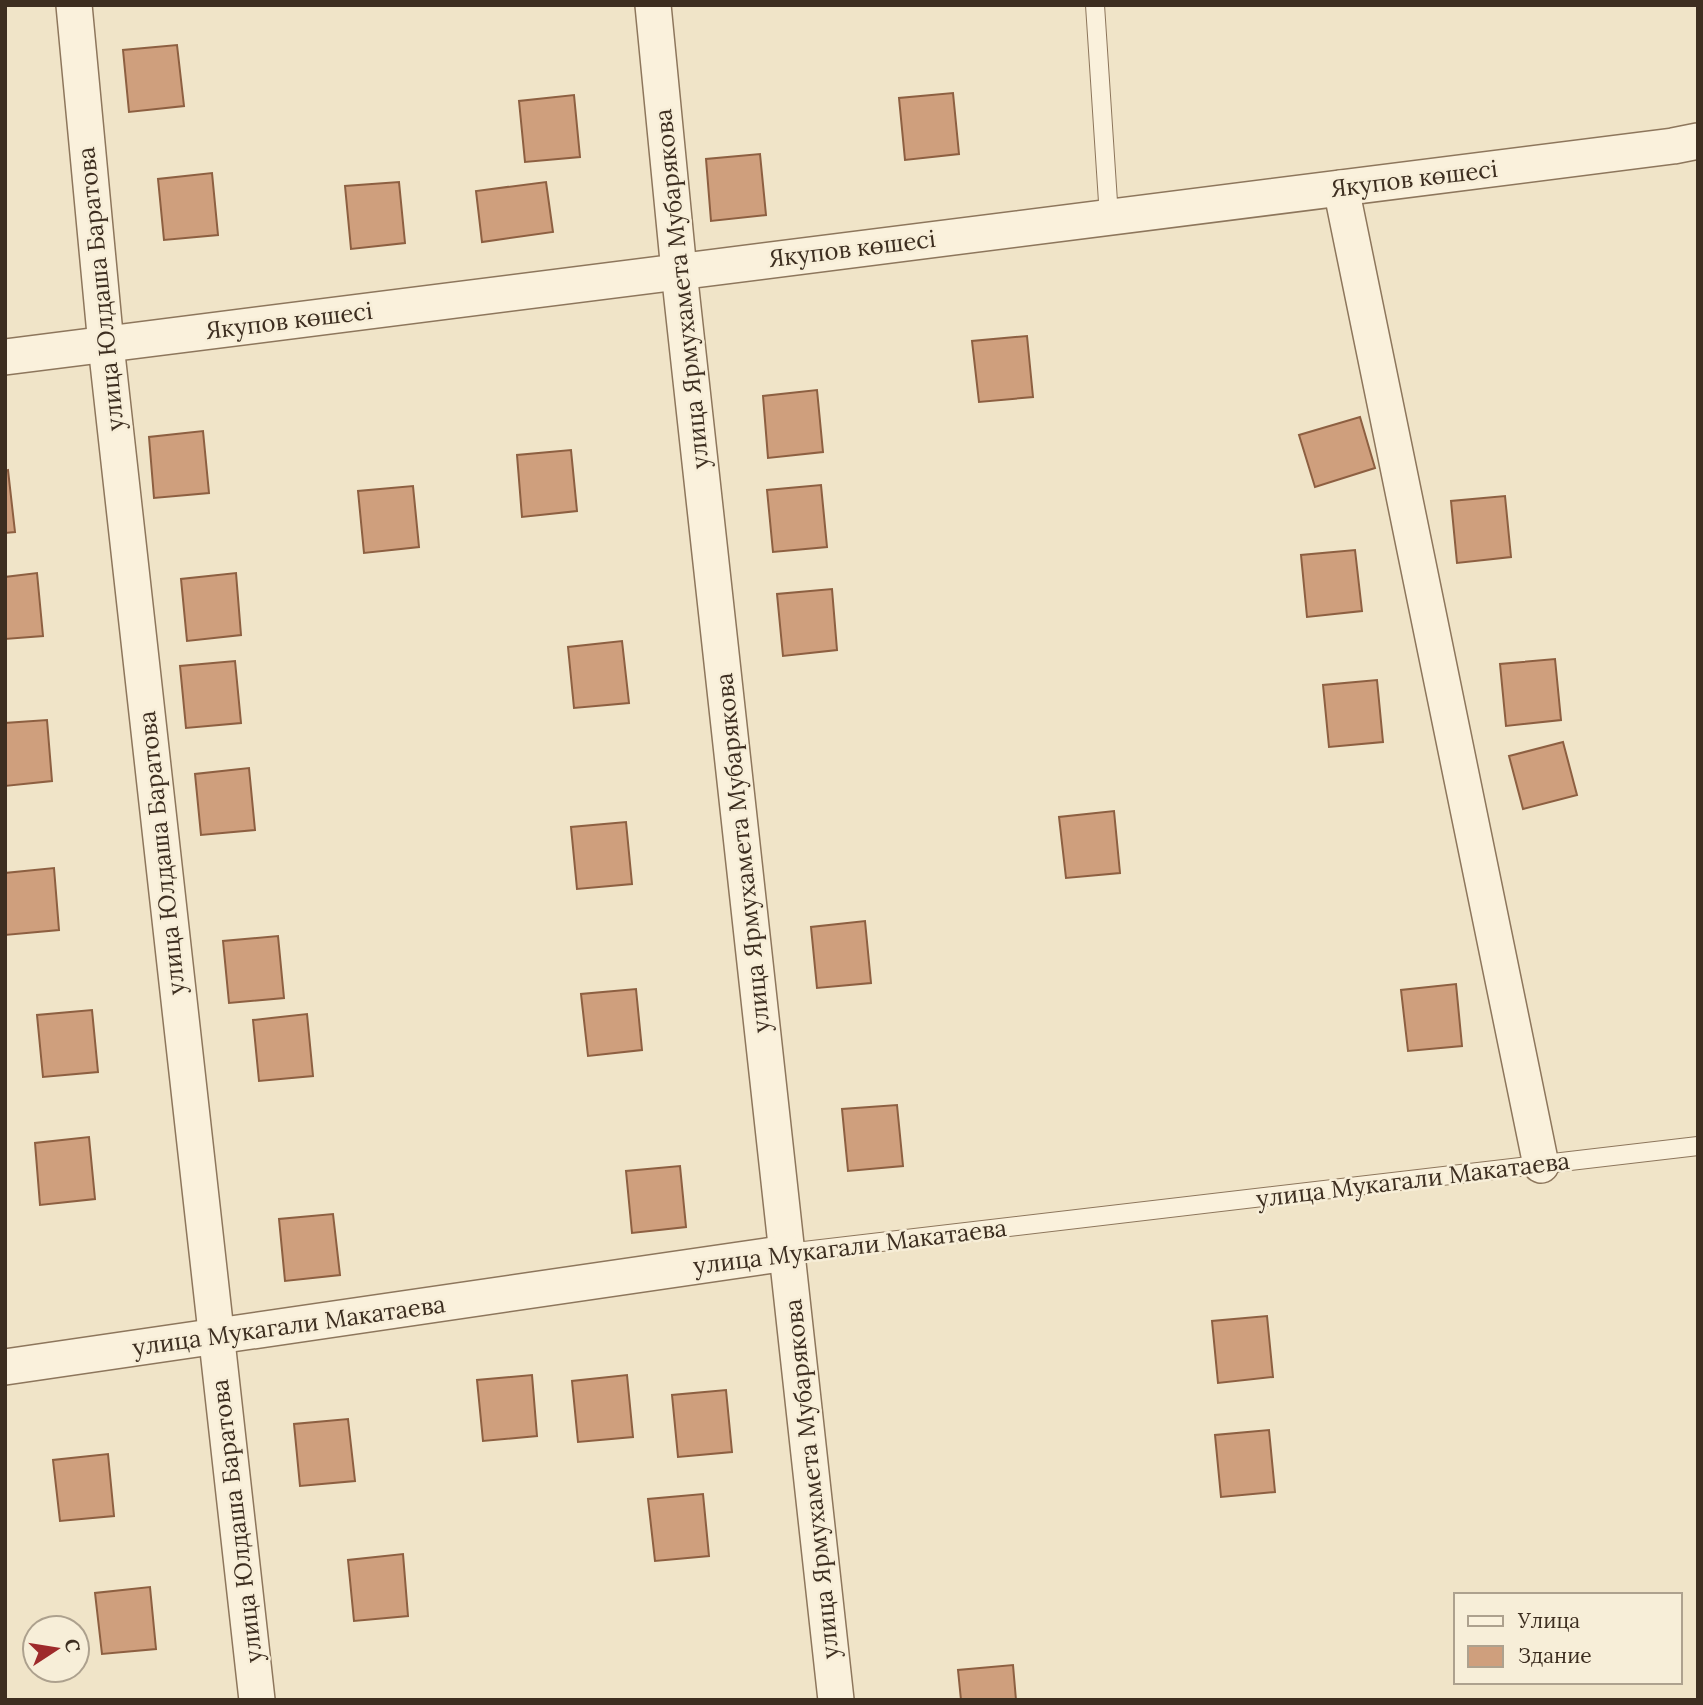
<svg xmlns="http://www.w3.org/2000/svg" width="1703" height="1705" font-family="Lora,serif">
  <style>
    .building { fill: #cf9f7d; stroke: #8d5f41; stroke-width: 2 }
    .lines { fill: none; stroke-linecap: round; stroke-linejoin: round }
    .lane-casing { stroke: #8d765c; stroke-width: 20 }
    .street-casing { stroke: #8d765c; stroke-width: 38 }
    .lane { stroke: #faf1dc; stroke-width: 18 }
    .street { stroke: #faf1dc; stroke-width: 35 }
    .labels { text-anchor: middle; stroke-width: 5; stroke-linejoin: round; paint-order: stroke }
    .street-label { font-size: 24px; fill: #3d2e20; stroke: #f7eed8 }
  </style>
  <rect width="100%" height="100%" fill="#f0e4c8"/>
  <g class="building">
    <polygon points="177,45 184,106 129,112 123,50"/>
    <polygon points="953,93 959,154 905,160 899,98"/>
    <polygon points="574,95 580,157 525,162 519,101"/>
    <polygon points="760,154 766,215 711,221 706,159"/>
    <polygon points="212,173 218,235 164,240 158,179"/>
    <polygon points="399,182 405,243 351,249 345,186"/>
    <polygon points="546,182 553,232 482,242 476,191"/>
    <polygon points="1027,336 1033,397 979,402 972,341"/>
    <polygon points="817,390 823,452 768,458 763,396"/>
    <polygon points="1360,417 1375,468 1315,487 1299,435"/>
    <polygon points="203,431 209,493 154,498 149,437"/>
    <polygon points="571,450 577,511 522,517 517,455"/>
    <polygon points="8,470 15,532 5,533 5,471"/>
    <polygon points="821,485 827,547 773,552 767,490"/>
    <polygon points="413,486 419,547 364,553 358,491"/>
    <polygon points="1505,496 1511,557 1457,563 1451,501"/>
    <polygon points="1355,550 1362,611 1307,617 1301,555"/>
    <polygon points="37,573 43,636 5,639 5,577"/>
    <polygon points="236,573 241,635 187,641 181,579"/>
    <polygon points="832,589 837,650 783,656 777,594"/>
    <polygon points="622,641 629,703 574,708 568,647"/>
    <polygon points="1555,659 1561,720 1506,726 1500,664"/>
    <polygon points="235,661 241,723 186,728 180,666"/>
    <polygon points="1377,680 1383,742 1329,747 1323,685"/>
    <polygon points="47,720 52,781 5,786 5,723"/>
    <polygon points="1563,742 1577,795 1523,809 1509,756"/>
    <polygon points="249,768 255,830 201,835 195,774"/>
    <polygon points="1114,811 1120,873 1066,878 1059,817"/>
    <polygon points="626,822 632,884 577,889 571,827"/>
    <polygon points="54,868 59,930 5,935 5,873"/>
    <polygon points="865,921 871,983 817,988 811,927"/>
    <polygon points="278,936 284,998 229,1003 223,941"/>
    <polygon points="1456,984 1462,1046 1408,1051 1401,990"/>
    <polygon points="636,989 642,1050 588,1056 581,994"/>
    <polygon points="92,1010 98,1072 43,1077 37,1015"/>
    <polygon points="307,1014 313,1076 259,1081 253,1020"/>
    <polygon points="897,1105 903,1166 848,1171 842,1109"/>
    <polygon points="89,1137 95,1199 40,1205 35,1143"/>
    <polygon points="680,1166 686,1227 632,1233 626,1171"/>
    <polygon points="333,1214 340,1275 285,1281 279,1219"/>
    <polygon points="1267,1316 1273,1377 1218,1383 1212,1321"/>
    <polygon points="532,1375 537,1436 483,1441 477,1380"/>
    <polygon points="627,1375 633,1437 578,1442 572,1381"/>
    <polygon points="726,1390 732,1452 678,1457 672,1395"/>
    <polygon points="348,1419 355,1481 300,1486 294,1424"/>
    <polygon points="1269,1430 1275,1492 1221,1497 1215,1435"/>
    <polygon points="108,1454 114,1516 60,1521 53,1460"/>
    <polygon points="703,1494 709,1556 655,1561 648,1499"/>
    <polygon points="403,1554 408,1616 354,1621 348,1560"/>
    <polygon points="150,1587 156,1649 102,1654 95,1593"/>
    <polygon points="1013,1665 1016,1700 961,1700 958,1670"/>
  </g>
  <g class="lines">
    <g class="lane-casing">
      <g id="lane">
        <polyline points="1095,5 1109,217"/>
        <polyline points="787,1253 1698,1146"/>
      </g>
    </g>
    <g class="street-casing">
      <g id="street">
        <polyline points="74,5 106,345 257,1700"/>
        <polyline points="653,5 679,271 836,1700"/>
        <polyline points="1341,188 1541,1165"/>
        <polyline points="5,357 1673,146 1698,141"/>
        <polyline points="5,1367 787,1253"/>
      </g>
    </g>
    <use href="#lane" class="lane"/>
    <use href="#street" class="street"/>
  </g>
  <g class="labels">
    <g class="street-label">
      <text transform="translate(1414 179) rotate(-7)" y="8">Якупов көшесі</text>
      <text transform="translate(852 249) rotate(-7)" y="8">Якупов көшесі</text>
      <text transform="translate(101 289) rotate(-96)" y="8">улица Юлдаша Баратова</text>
      <text transform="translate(682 289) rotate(-96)" y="8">улица Ярмухамета Мубарякова</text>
      <text transform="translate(289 321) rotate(-7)" y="8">Якупов көшесі</text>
      <text transform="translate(162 853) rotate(-96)" y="8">улица Юлдаша Баратова</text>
      <text transform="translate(743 853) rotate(-96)" y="8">улица Ярмухамета Мубарякова</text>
      <text transform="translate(1413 1180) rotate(-7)" y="8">улица Мукагали Макатаева</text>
      <text transform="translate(850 1247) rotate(-7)" y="8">улица Мукагали Макатаева</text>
      <text transform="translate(289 1326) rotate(-8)" y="8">улица Мукагали Макатаева</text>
      <text transform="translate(812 1479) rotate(-96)" y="8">улица Ярмухамета Мубарякова</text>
      <text transform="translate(237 1521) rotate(-97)" y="8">улица Юлдаша Баратова</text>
    </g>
  </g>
  <rect width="1703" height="1705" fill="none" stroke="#3d2e20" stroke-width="14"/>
  <rect x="1454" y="1593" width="228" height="91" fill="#f7eed8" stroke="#ada18e" stroke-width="2"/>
  <rect x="1468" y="1616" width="35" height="10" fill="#faf1dc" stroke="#ada18e" stroke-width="2"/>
  <text x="1518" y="1628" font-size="21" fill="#3d2e20">Улица</text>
  <rect x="1468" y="1646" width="35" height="21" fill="#cf9f7d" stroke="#ada18e" stroke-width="2"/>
  <text x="1518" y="1663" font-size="21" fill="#3d2e20">Здание</text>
  <g transform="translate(56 1649) rotate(78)"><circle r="33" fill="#f7eed8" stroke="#ada18e" stroke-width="2"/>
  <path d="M0-5L12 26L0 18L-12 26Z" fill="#9e2a2b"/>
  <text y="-10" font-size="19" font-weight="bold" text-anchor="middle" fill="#3d2e20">С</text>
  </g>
</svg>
